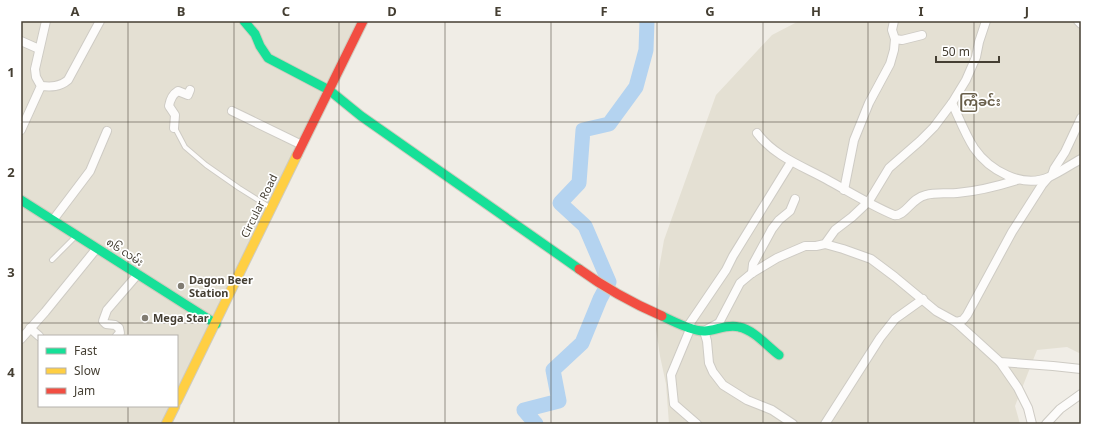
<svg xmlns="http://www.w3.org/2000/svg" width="1102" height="445" font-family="'Noto Sans','Noto Sans Myanmar',sans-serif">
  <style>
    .residential { fill: #e4e0d3 }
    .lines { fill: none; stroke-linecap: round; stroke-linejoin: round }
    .river { stroke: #b4d3f0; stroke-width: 15 }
    .lane-casing { stroke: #cecbc4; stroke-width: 6 }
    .street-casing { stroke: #cecbc4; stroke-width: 10 }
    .fast-casing { stroke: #cfcbbd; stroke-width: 11 }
    .slow-casing { stroke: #cfcbbd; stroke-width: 11 }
    .jam-casing { stroke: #cfcbbd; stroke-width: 11 }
    .lane { stroke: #fdfcfb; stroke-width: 4 }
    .street { stroke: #fdfcfb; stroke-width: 8 }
    .fast { stroke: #16e098; stroke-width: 9 }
    .slow { stroke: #ffcf43; stroke-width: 9 }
    .jam { stroke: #f24e42; stroke-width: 9 }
    .grid { fill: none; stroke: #453f33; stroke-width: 1; stroke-opacity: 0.55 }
    .poi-dot { fill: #817c72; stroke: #fff; stroke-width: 1.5 }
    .labels { text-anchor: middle; stroke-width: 3.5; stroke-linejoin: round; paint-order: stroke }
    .street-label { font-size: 11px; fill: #453f33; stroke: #fff }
    .poi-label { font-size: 11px; font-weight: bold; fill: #453f33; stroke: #fff; text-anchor: start }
    .quarter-label { font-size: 13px; font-weight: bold; fill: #685e49; stroke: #fff }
    .neatline { fill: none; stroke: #453f33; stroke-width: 1.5 }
    .grid-label { font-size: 13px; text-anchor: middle; font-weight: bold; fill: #453f33 }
  </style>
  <rect width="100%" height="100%" fill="#f0ede6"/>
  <g class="residential">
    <polygon points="21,21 362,21 177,404 177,336 39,336 39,406 176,406 167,424 21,424"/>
    <polygon points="799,21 1081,21 1081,354 1067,347 1037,350 1015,406 1020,424 669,424 666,384 660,356 656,329 659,269 664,240 716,95 772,35"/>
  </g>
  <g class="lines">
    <polyline class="river" points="536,424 524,410 559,401 553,370 582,343 600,299 609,282 585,226 560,203 579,183 583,130 609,124 636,87 646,50 647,21"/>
    <g class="lane-casing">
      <g id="lane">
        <polyline points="175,128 185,147 206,165 239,188 271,208"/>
        <polyline points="52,260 76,236"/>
      </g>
    </g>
    <g class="street-casing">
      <g id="street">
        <polyline points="1078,21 1081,24"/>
        <polyline points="895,39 902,40 922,35"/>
        <polyline points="21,41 39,49"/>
        <path d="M41,86C51,87 60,87 68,80L100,21"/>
        <path d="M952,103C959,118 965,134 974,148C989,170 1022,189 1049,177C1060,172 1070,165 1081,159"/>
        <polyline points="232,111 302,145"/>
        <path d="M174,128L175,115L169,106C170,100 173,94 178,91L188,95L190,90"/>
        <polyline points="21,130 41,86 36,77 35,69 46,21"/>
        <path d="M757,133C774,156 802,166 826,179C848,191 870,205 894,215C905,217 911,198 926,195C936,192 947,194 957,193C978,191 998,186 1017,180"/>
        <polyline points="1052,175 1054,169 1065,152 1081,118"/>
        <polyline points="844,190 854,140 869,103 890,64 894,50 895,39 892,30 894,21"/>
        <polyline points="53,220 90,171 107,131"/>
        <polyline points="825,244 843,249 871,259 895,277 936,311 956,322 963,320 967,315 1012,232 1042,185 1048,178"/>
        <polyline points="752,273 753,264 772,229 779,220 790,211 795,199"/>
        <polyline points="956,322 1000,362 1053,366 1081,369"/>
        <polyline points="688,326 726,270 733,256 791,162"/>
        <polyline points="691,327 671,375 674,404 697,424"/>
        <polyline points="30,328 39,336"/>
        <polyline points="117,336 120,333 119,328 115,325 106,324 103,321 107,310 138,274"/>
        <polyline points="21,339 45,312 97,248"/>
        <polyline points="1000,362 1018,388 1028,408 1032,424"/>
        <polyline points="793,424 772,410 747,400 723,385 713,372 709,363 707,341 704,331 719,323 740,283 752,273 777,258 805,246 816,246 825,244 835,230 852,217 869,201 889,168 920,141 934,127 952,103 966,80 976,57 979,42 986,21"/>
        <polyline points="825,424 880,338 895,319 923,299"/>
        <polyline points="1046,424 1060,409 1081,394"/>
      </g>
    </g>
    <g class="fast-casing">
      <g id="fast">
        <polyline points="244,21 255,34 260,46 268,58 329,90 361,116 579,269"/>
        <polyline points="21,200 216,324"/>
        <path d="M662,316C672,321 694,332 705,331C717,330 727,324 739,327C754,330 767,346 779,355"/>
      </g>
    </g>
    <g class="slow-casing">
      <g id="slow">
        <polyline points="177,401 297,155"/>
        <polyline points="166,424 175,406"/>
      </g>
    </g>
    <g class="jam-casing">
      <g id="jam">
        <polyline points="297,155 363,21"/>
        <path d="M579,269C605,288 632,303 662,316"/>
      </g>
    </g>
    <use href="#lane" class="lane"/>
    <use href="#street" class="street"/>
    <use href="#fast" class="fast"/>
    <use href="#slow" class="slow"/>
    <use href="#jam" class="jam"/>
  </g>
  <path class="grid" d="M128,21V336M234,21V424M339,21V424M445,21V424M551,21V424M657,21V424M763,21V424M868,21V424M974,21V424M21,122H1081M21,222H1081M21,323H1081M128,406V424"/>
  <g class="poi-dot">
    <circle cx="181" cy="286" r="4"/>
    <circle cx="145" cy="318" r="4"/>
  </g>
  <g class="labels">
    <g class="street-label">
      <text transform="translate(259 206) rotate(-64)" y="4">Circular Road</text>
      <text transform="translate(125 252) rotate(33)" y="4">၈၆ လမ်း</text>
    </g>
    <g class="poi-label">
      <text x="189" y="284">Dagon Beer<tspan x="189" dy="13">Station</tspan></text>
      <text x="153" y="322">Mega Star</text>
    </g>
    <g class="quarter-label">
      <text x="980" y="106">ကြံခင်း</text>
    </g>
  </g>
  <rect width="1102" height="445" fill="none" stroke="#ffffff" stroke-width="44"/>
  <rect x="38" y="335" width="140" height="72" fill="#ffffff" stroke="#b5b2ad"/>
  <rect x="46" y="348" width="20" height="6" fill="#16e098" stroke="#b5b2ad"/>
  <text x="74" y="355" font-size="12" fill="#453f33">Fast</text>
  <rect x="46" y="368" width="20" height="6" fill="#ffcf43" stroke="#b5b2ad"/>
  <text x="74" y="375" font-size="12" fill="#453f33">Slow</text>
  <rect x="46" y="388" width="20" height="6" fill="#f24e42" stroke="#b5b2ad"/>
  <text x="74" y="395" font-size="12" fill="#453f33">Jam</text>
  <path d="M936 56v6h63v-6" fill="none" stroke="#453f33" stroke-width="2"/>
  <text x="942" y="56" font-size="12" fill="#453f33" stroke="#ffffff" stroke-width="3" paint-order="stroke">50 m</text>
  <rect x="22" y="22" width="1058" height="401" class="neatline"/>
  <g class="grid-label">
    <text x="75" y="16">A</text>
    <text x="181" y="16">B</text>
    <text x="286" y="16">C</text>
    <text x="392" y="16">D</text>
    <text x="498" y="16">E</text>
    <text x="604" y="16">F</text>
    <text x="710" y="16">G</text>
    <text x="816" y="16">H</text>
    <text x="921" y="16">I</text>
    <text x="1027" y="16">J</text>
    <text x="11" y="77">1</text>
    <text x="11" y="177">2</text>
    <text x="11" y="277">3</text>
    <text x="11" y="377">4</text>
  </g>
</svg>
